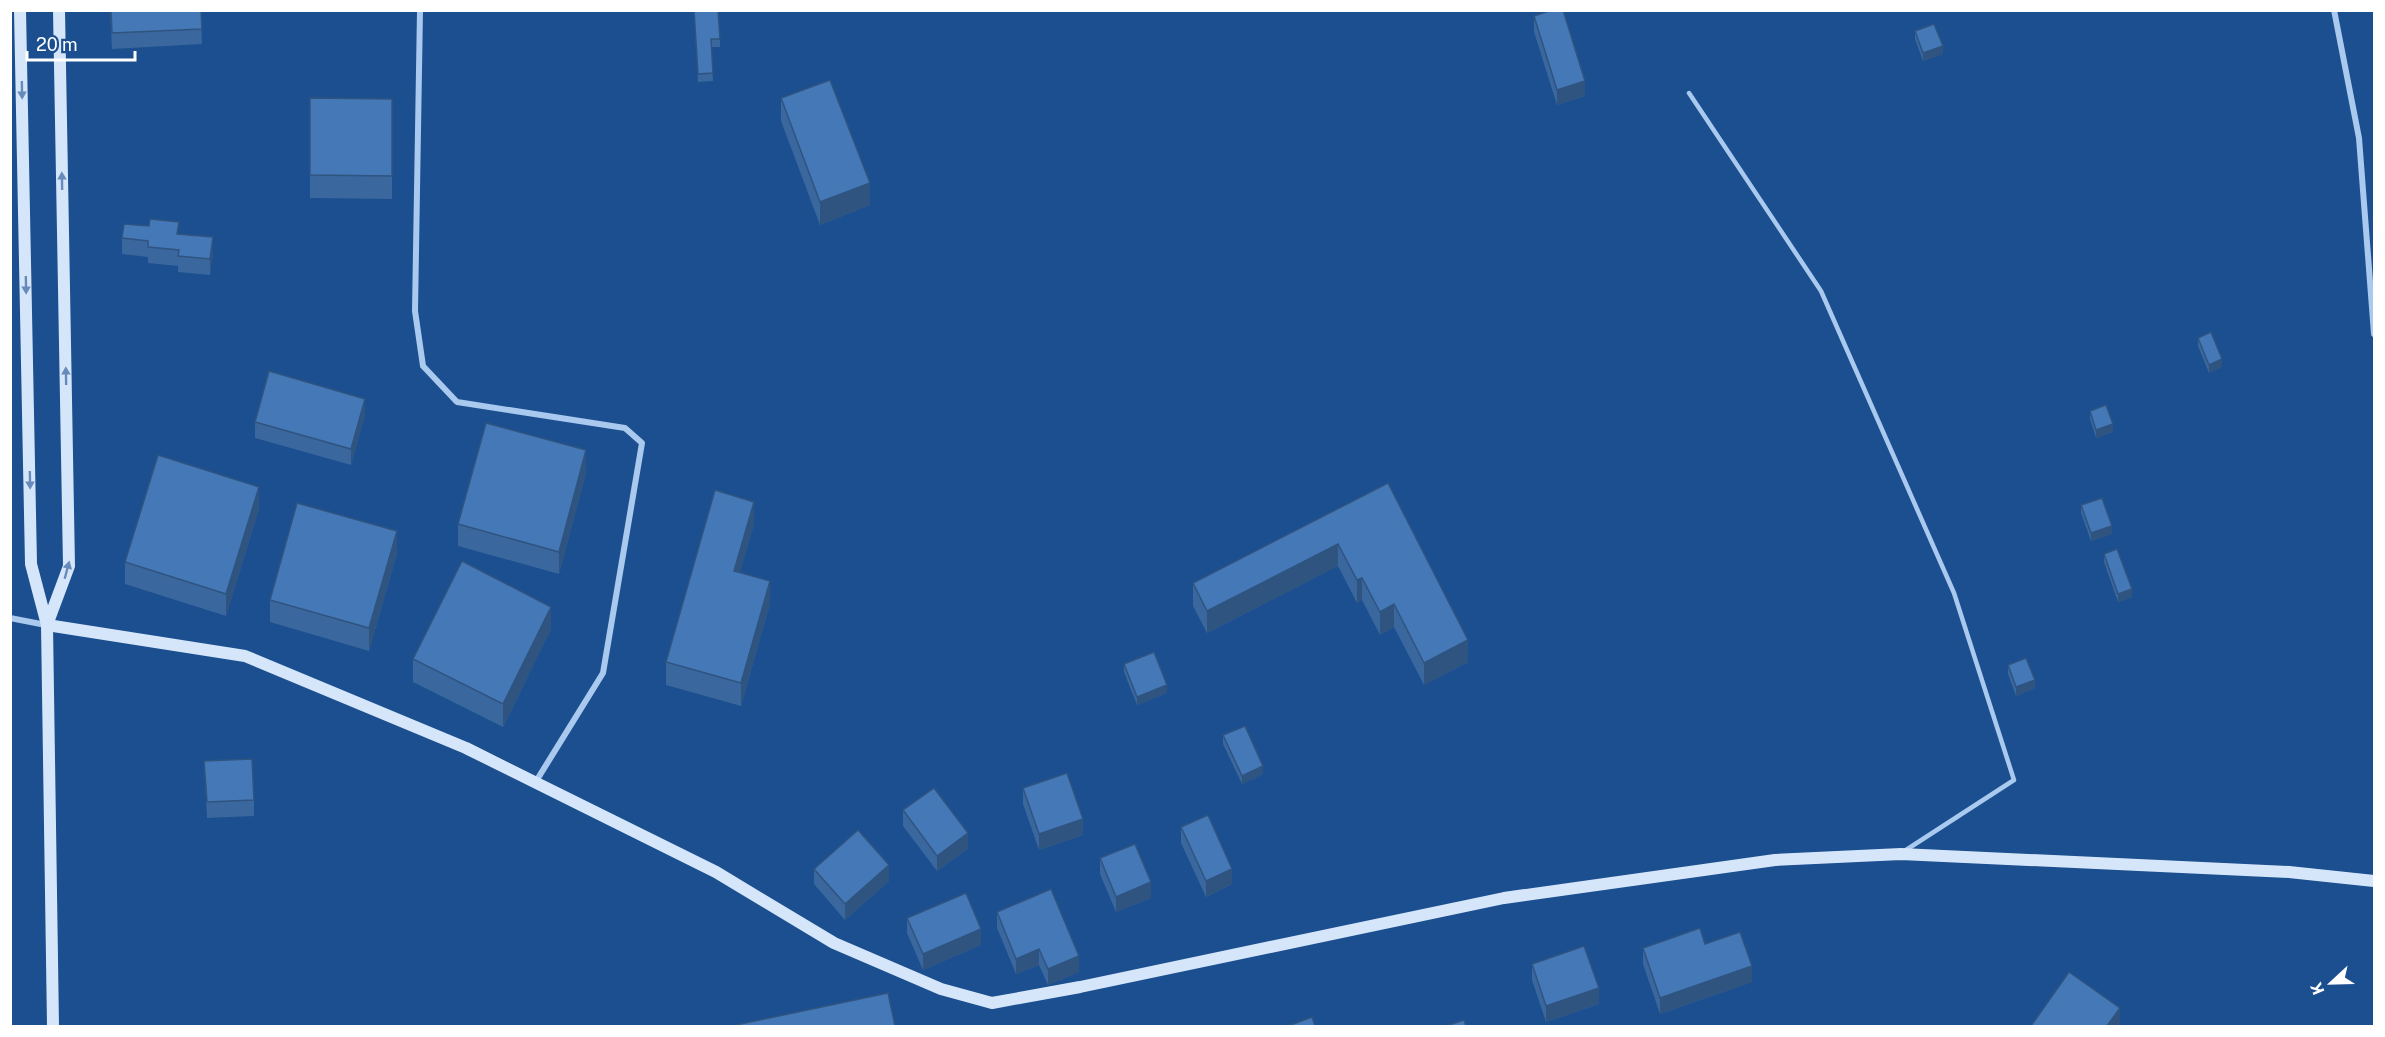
<svg xmlns="http://www.w3.org/2000/svg" width="2385" height="1037" font-family="'Public Sans',sans-serif">
  <style>
    .lines { fill: none; stroke-linecap: round; stroke-linejoin: round }
    .lane { stroke: #a9c9ee; stroke-width: 4.5 }
    .street { stroke: #a9c9ee; stroke-width: 6 }
    .secondary { stroke: #d6e6fa; stroke-width: 12 }
    .wall { fill: #3a679d }
    .shaded-wall { fill: #305480 }
    .building { fill: #4478b7; stroke: #305480; stroke-width: 1.5 }
    .oneway { fill: #668bba }
  </style>
  <rect width="100%" height="100%" fill="#1b4f8f"/>
  <g class="lines">
    <polyline class="lane" points="1689,93 1821,291 1954,593 2014,780 1906,850"/>
    <g class="street">
      <polyline points="420,10 415,311 423,366 457,402 625,428 642,443 603,673 535,783"/>
      <polyline points="2334,10 2359,138 2374,334"/>
      <polyline points="10,618 46,625"/>
    </g>
    <g class="secondary">
      <polyline points="20,10 31,564 47,625 53,1026"/>
      <polyline points="47,625 245,656 466,748 716,872 834,943 941,989 992,1003 1080,987 1504,898 1775,860 1901,854 2289,872 2374,881"/>
      <polyline points="47,625 69,566 59,10"/>
    </g>
  </g>
  <g class="wall">
    <polygon points="110,10 201,10 202,44 112,49"/>
    <polygon points="694,10 720,39 720,47 711,47 713,81 698,82"/>
    <polygon points="1534,16 1585,96 1557,105 1534,32"/>
    <polygon points="1915,31 1943,54 1923,61 1915,39"/>
    <polygon points="310,98 392,99 392,199 310,198"/>
    <polygon points="781,98 870,205 820,225 781,121"/>
    <polygon points="179,234 213,253 210,275 178,272 178,266 148,263 148,257 122,254 122,238"/>
    <polygon points="2198,338 2222,367 2209,373 2198,346"/>
    <polygon points="2090,411 2113,432 2096,438 2090,419"/>
    <polygon points="365,414 351,465 255,438 255,422"/>
    <polygon points="586,473 559,574 458,546 458,524"/>
    <polygon points="1388,483 1468,662 1424,685 1394,627 1380,635 1362,600 1357,603 1338,566 1207,633 1193,606 1193,583"/>
    <polygon points="2081,505 2112,534 2091,541 2081,513"/>
    <polygon points="259,509 226,616 125,584 125,562"/>
    <polygon points="754,524 740,572 770,604 741,706 666,685 666,662"/>
    <polygon points="397,554 369,651 270,622 270,600"/>
    <polygon points="2104,554 2132,597 2118,602 2104,562"/>
    <polygon points="551,629 503,727 413,682 413,659"/>
    <polygon points="1124,664 1167,693 1137,705 1124,672"/>
    <polygon points="2008,665 2035,688 2016,696 2008,674"/>
    <polygon points="1223,735 1263,774 1242,784 1223,744"/>
    <polygon points="204,761 254,800 254,816 207,818"/>
    <polygon points="1023,788 1083,835 1039,850 1023,804"/>
    <polygon points="903,810 968,849 937,871 903,826"/>
    <polygon points="1181,827 1232,884 1206,897 1181,843"/>
    <polygon points="1100,858 1151,898 1116,912 1100,874"/>
    <polygon points="814,869 889,881 845,920 814,884"/>
    <polygon points="997,912 1079,972 1048,985 1039,965 1016,974 997,928"/>
    <polygon points="907,918 981,945 923,970 907,933"/>
    <polygon points="1705,944 1752,982 1660,1014 1643,964 1643,948"/>
    <polygon points="1532,964 1599,1004 1546,1022 1532,980"/>
  </g>
  <g class="shaded-wall">
    <polygon points="1943,46 1943,54 1923,61 1923,53"/>
    <polygon points="1585,81 1585,96 1557,105 1557,90"/>
    <polygon points="870,183 870,205 820,225 820,202"/>
    <polygon points="213,237 213,253 210,275 210,259"/>
    <polygon points="2222,359 2222,367 2209,373 2209,365"/>
    <polygon points="365,399 365,414 351,465 351,449"/>
    <polygon points="2113,424 2113,432 2096,438 2096,430"/>
    <polygon points="586,450 586,473 559,574 559,552"/>
    <polygon points="259,487 259,509 226,616 226,594"/>
    <polygon points="754,502 754,524 734,593 734,571"/>
    <polygon points="2112,526 2112,534 2091,541 2091,533"/>
    <polygon points="397,531 397,554 369,651 369,628"/>
    <polygon points="1338,544 1338,566 1207,633 1207,611"/>
    <polygon points="1362,578 1362,600 1357,603 1357,580"/>
    <polygon points="770,581 770,604 741,706 741,683"/>
    <polygon points="2132,589 2132,597 2118,602 2118,594"/>
    <polygon points="1394,604 1394,627 1380,635 1380,612"/>
    <polygon points="551,607 551,629 503,727 503,704"/>
    <polygon points="1468,640 1468,662 1424,685 1424,663"/>
    <polygon points="2035,680 2035,688 2016,696 2016,687"/>
    <polygon points="1167,685 1167,693 1137,705 1137,697"/>
    <polygon points="1263,766 1263,774 1242,784 1242,776"/>
    <polygon points="1083,819 1083,835 1039,850 1039,834"/>
    <polygon points="968,833 968,849 937,871 937,856"/>
    <polygon points="889,865 889,881 845,920 845,904"/>
    <polygon points="1232,869 1232,884 1206,897 1206,881"/>
    <polygon points="1151,882 1151,898 1116,912 1116,897"/>
    <polygon points="981,929 981,945 923,970 923,954"/>
    <polygon points="1039,949 1039,965 1016,974 1016,959"/>
    <polygon points="1079,956 1079,972 1048,985 1048,969"/>
    <polygon points="1752,966 1752,982 1660,1014 1660,998"/>
    <polygon points="1599,988 1599,1004 1546,1022 1546,1006"/>
    <polygon points="2120,1008 2120,1026 2107,1026"/>
  </g>
  <g class="building">
    <polygon points="111,10 201,10 202,29 112,33"/>
    <polygon points="694,10 718,10 720,39 711,39 713,73 698,74"/>
    <polygon points="1552,10 1563,10 1585,81 1557,90 1534,16"/>
    <polygon points="1934,24 1943,46 1923,53 1915,31"/>
    <polygon points="830,80 870,183 820,202 781,98"/>
    <polygon points="310,98 392,99 392,176 310,175"/>
    <polygon points="150,219 179,222 177,234 213,237 210,259 178,256 179,250 148,247 148,241 122,238 124,224 149,226"/>
    <polygon points="2211,332 2222,359 2209,365 2198,338"/>
    <polygon points="269,371 365,399 351,449 255,422"/>
    <polygon points="2106,405 2113,424 2096,430 2090,411"/>
    <polygon points="486,423 586,450 559,552 458,524"/>
    <polygon points="158,455 259,487 226,594 125,562"/>
    <polygon points="1388,483 1468,640 1424,663 1394,604 1380,612 1362,578 1357,580 1338,544 1207,611 1193,583"/>
    <polygon points="715,490 754,502 734,571 770,581 741,683 666,662"/>
    <polygon points="2102,498 2112,526 2091,533 2081,505"/>
    <polygon points="297,503 397,531 369,628 270,600"/>
    <polygon points="2117,549 2132,589 2118,594 2104,554"/>
    <polygon points="462,561 551,607 503,704 413,659"/>
    <polygon points="1154,652 1167,685 1137,697 1124,664"/>
    <polygon points="2026,658 2035,680 2016,687 2008,665"/>
    <polygon points="1245,726 1263,766 1242,776 1223,735"/>
    <polygon points="252,759 254,800 207,802 204,761"/>
    <polygon points="1067,773 1083,819 1039,834 1023,788"/>
    <polygon points="934,788 968,833 937,856 903,810"/>
    <polygon points="1208,815 1232,869 1206,881 1181,827"/>
    <polygon points="858,830 889,865 845,904 814,869"/>
    <polygon points="1135,844 1151,882 1116,897 1100,858"/>
    <polygon points="1051,889 1079,956 1048,969 1039,949 1016,959 997,912"/>
    <polygon points="966,893 981,929 923,954 907,918"/>
    <polygon points="1700,928 1705,944 1740,932 1752,966 1660,998 1643,948"/>
    <polygon points="1584,946 1599,988 1546,1006 1532,964"/>
    <polygon points="2069,972 2120,1008 2107,1026 2031,1026"/>
    <polygon points="888,993 895,1026 736,1026 736,1025"/>
    <polygon points="1312,1017 1315,1026 1288,1026"/>
    <polygon points="1464,1020 1466,1026 1446,1026"/>
  </g>
  <defs><path id="oneway-solid" d="M-6-.8H1V-3.2L6.5 0L1 3.2V.8H-6Z" transform="scale(1.5)"/></defs>
  <g class="oneway">
    <use href="#oneway-solid" transform="translate(22 90) rotate(89)"/>
    <use href="#oneway-solid" transform="translate(62 181) rotate(-91)"/>
    <use href="#oneway-solid" transform="translate(26 285) rotate(89)"/>
    <use href="#oneway-solid" transform="translate(66 376) rotate(-91)"/>
    <use href="#oneway-solid" transform="translate(30 480) rotate(89)"/>
    <use href="#oneway-solid" transform="translate(67 570) rotate(-75)"/>
  </g>
  <rect width="2385" height="1037" fill="none" stroke="#ffffff" stroke-width="24"/>
  <g transform="translate(2331 983) rotate(248)" stroke="#1b4f8f" stroke-width="4.5" paint-order="stroke">
  <path d="M0-4.5L10 22L0 15L-10 22Z" fill="#ffffff"/>
  <text y="-9" font-size="16" font-weight="bold" text-anchor="middle" fill="#ffffff">K</text>
  </g>
  <path d="M27 51v9h108v-9" fill="none" stroke="#ffffff" stroke-width="3"/>
  <text x="36" y="51" font-size="18" fill="#ffffff" stroke="#1b4f8f" stroke-width="4.5" paint-order="stroke">20 m</text>
</svg>
